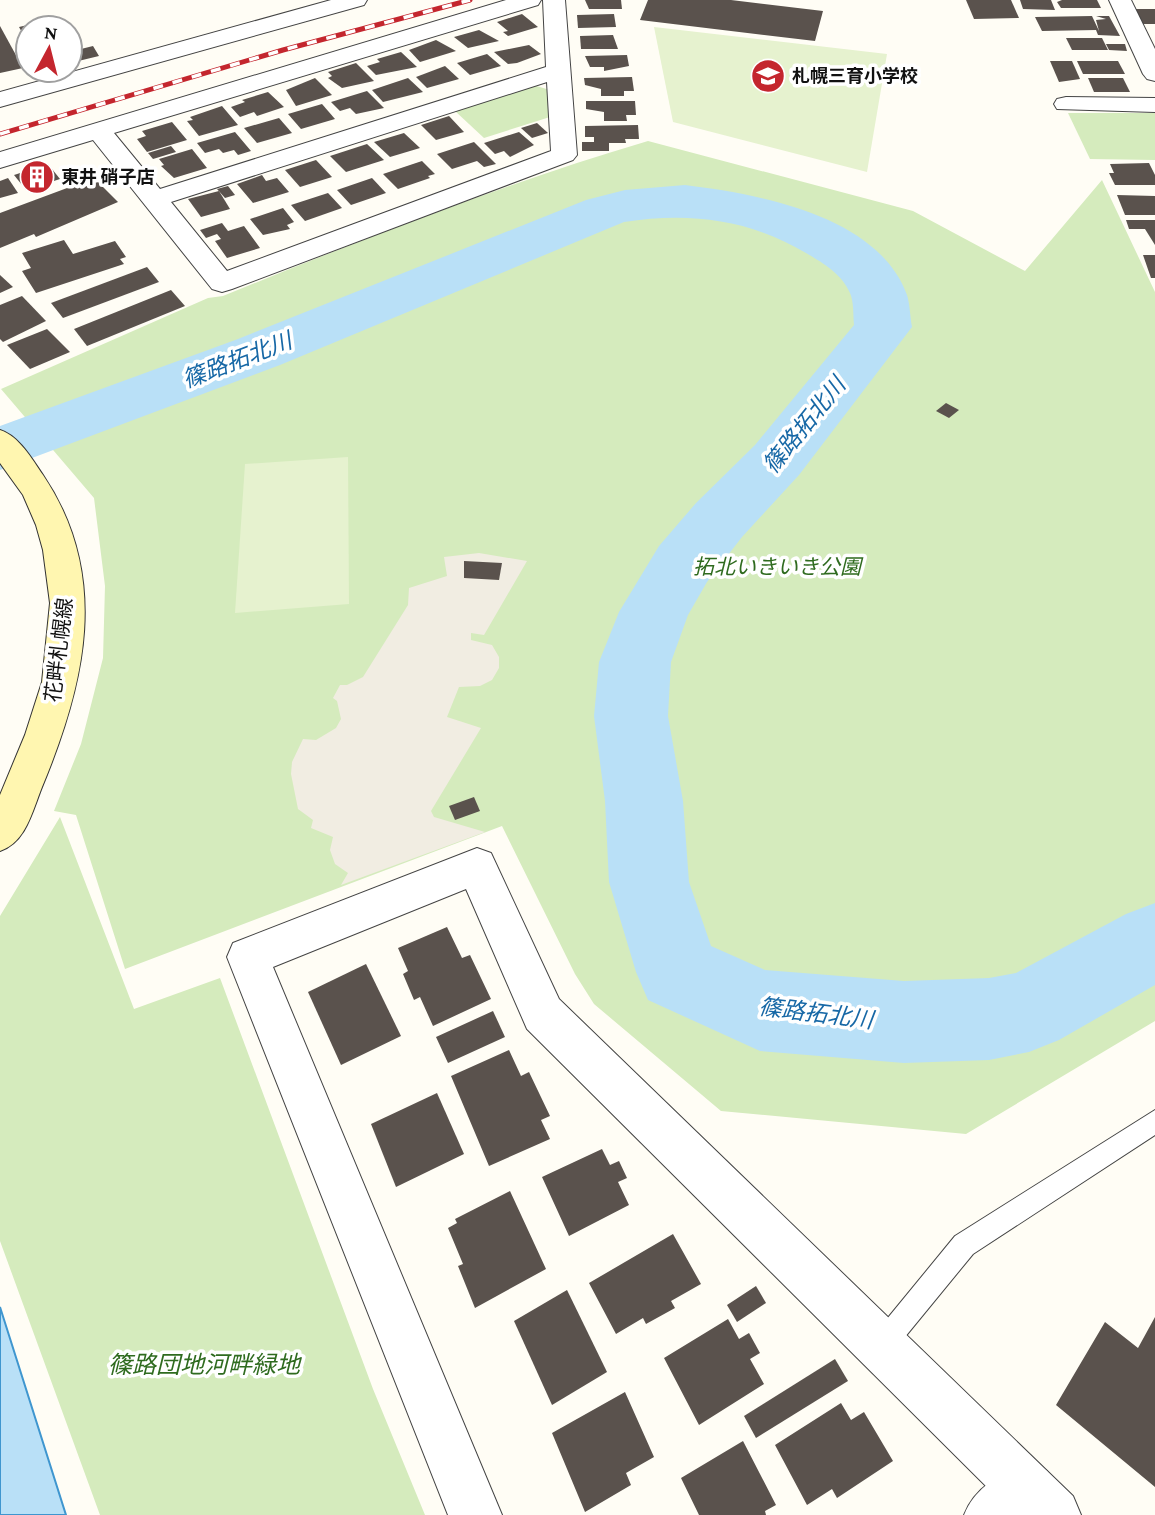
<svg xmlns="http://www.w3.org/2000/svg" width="1155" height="1515" font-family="'Crimson Pro','Noto Sans JP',serif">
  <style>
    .green { fill: #d5ebbd }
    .pitch { fill: #e6f2cf }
    .plaza { fill: #f1ede2 }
    .water { fill: #b9e0f7; stroke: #3f96cf; stroke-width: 2 }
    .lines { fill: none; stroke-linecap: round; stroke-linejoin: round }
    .river { fill: #b9e0f7; fill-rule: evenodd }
    .building { fill: #5a524d }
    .service-casing { stroke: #444; stroke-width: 2 }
    .minor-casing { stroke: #444; stroke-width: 2 }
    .tertiary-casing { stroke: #444; stroke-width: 2 }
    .secondary-casing { stroke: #333; stroke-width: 2 }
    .service { fill: #fff; fill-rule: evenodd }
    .minor { fill: #fff; fill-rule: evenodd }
    .tertiary { fill: #fff; fill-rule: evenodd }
    .secondary { fill: #fff6b0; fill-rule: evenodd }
    .rail-casing { stroke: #c4262e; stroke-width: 5 }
    .rail { stroke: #fff; stroke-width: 3.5; stroke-dasharray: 10; stroke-linecap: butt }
    .labels { text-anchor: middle; stroke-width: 7; stroke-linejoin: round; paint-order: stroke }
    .far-poi-label { font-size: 18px; font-weight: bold; fill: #111; stroke: #fff; text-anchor: start }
    .park-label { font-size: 21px; font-style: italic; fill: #2f6b1f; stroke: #fff }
    .street-label { font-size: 21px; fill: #111; stroke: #fff }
    .water-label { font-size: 23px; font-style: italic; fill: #1768a6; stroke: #fff }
    .near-park-label { font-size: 24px; font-style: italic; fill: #2f6b1f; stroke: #fff }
  </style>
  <rect width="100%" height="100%" fill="#fffdf5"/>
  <g class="green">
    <polygon points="533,85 550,90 550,117 484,138 455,111"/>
    <polygon points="1068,113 1155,113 1155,160 1090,159"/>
    <path d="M648,141L913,211L1025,271L1102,180L1155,292V1021L966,1134L721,1111L594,1004L575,974L502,826L125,969L76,815L54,811L81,744L103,658L105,586L94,498L1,389L208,298L223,296C363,239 503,184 648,141Z"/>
    <polygon points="60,817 134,1009 220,978 373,1389 425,1515 100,1515 0,1241 0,916"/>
  </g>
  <g class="pitch">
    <polygon points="654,27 887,54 867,172 673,122"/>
    <polygon points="348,457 349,604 235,613 245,464"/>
  </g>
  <polygon class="plaza" points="479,553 527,561 484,635 471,633 471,640 492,645 499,657 499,668 492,680 480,686 459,687 447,717 481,728 431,811 434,817 485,832 341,885 348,873 335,864 330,850 333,837 311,828 313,820 298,809 291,774 292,762 303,739 316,740 336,728 341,719 337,701 333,698 340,685 347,685 363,677 408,605 409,588 447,576 444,557"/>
  <polygon class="water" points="0,1307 66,1515 0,1515"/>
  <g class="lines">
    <path class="river" d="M685,185C758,194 878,215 907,295C910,304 910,317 912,327L799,475L742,537L707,582L688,615L671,662L668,716L683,801L689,882L711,946L765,970L904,981L989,978L1016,973L1126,914L1155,903V985L1059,1040L1029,1052L989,1060L904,1063L760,1051L648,1000L636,972L609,882L605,801L594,716L599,662L619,612L659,546L696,503L755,445L854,325C853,315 854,302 850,293C842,274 823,263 806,253C749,219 689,212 624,222L280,365L0,470V426L238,339L586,200L625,190Z"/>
  </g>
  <g class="building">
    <polygon points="585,0 621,0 622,9 589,9"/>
    <polygon points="648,0 731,0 823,11 815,41 640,20"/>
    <polygon points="966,0 1011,0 1019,18 974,19"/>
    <polygon points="1020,0 1051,0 1055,10 1023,9"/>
    <polygon points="1062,0 1097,0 1101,8 1061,8 1057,2"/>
    <polygon points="1135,9 1155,9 1155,24 1143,24"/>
    <polygon points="522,14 538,27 508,36 503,32 508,31 497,22"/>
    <polygon points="614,14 616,27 578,28 577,15"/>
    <polygon points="1092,16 1099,31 1096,20 1106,19 1096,16 1109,16 1120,36 1098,35 1096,30 1042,31 1035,17"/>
    <polygon points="57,18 63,28 28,28 28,43 19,27"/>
    <polygon points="0,26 23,68 0,73"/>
    <polygon points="479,30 499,41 468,48 454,37"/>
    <polygon points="613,35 618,49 581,49 580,36"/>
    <polygon points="1066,38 1102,38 1108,50 1072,50"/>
    <polygon points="70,39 77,50 93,46 99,56 70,63"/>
    <polygon points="436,40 456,51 420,62 409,50"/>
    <polygon points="1106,44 1125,44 1127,51 1109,50"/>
    <polygon points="529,45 541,54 517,63 508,64 494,52"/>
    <polygon points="401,52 417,67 376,75 367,66 380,62 377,59"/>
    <polygon points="487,54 501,66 470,75 457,63"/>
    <polygon points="627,55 629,66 604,71 604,67 590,67 585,56"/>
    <polygon points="1050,61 1072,61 1080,79 1059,82"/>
    <polygon points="1077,61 1118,61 1125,74 1083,74"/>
    <polygon points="356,63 374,81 342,88 328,78 332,76 328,72"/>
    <polygon points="445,66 459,79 427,88 416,77"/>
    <polygon points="632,77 634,91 624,91 624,96 601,96 601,89 585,85 584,78"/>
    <polygon points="315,78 332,95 296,106 286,90"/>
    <polygon points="408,78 423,92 383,102 372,90"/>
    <polygon points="1088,78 1123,78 1130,92 1094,92"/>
    <polygon points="367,91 384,108 356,114 350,108 340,111 331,102"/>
    <polygon points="268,92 284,107 257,116 254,112 240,117 231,107 245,102 242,100"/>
    <polygon points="586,101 635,101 636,115 626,115 627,121 604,121 604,112 586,109"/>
    <polygon points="322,104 335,119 301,129 288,114"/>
    <polygon points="222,106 238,125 199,136 187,121 193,120 190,117"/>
    <polygon points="449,116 464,132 436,140 421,125"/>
    <polygon points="279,118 292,133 257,143 244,128"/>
    <polygon points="172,122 187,140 147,152 137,139 146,136 142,131"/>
    <polygon points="537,123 548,133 532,138 521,128"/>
    <polygon points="638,125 639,139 625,139 626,143 609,143 609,151 582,151 582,142 594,142 594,137 585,137 585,126"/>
    <polygon points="235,132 251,151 238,155 234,150 223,153 219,149 205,153 197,143"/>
    <polygon points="519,132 534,145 510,157 504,151 495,154 484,143"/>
    <polygon points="404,133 420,148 390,157 374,142"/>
    <polygon points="474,142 496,164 484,167 477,161 452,169 437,154"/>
    <polygon points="367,144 384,160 346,172 330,156"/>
    <polygon points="171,146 176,152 153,159 148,153"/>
    <polygon points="192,149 207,168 174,178 161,166 164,165 159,159"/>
    <polygon points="316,160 332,177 300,187 285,170"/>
    <polygon points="422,161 435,174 428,176 430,178 398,189 383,174"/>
    <polygon points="1149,163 1155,175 1155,185 1115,185 1109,173 1114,173 1110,164"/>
    <polygon points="48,164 60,179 26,190 14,175"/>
    <polygon points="262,175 266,181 277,178 289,192 253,203 237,184"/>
    <polygon points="8,178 18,193 0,198 0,181"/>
    <polygon points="94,178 118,202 36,237 34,234 0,248 0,213"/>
    <polygon points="372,178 386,193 351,205 337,190"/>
    <polygon points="228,186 235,195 225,198 217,189"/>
    <polygon points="219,191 230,209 201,217 188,199"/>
    <polygon points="328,193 342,208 305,221 291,205"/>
    <polygon points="1117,195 1155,196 1155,215 1125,215"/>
    <polygon points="283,208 294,222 287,225 290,229 263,235 250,219"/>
    <polygon points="1126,220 1155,220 1155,245 1145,229 1129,229"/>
    <polygon points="222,223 228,231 244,226 260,248 227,258 215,241 221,239 217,234 206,238 200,230"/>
    <polygon points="64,240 73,254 115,241 126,257 120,259 124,264 36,293 22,271 31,268 22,253"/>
    <polygon points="1143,255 1155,255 1155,278 1151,278"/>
    <polygon points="147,267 159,282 63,318 51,303"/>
    <polygon points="0,275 13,287 0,293"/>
    <polygon points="171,290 185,306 87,346 74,329"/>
    <polygon points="22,296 46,321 3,342 0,339 0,305"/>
    <polygon points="47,329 70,352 30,369 7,345"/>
    <polygon points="946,403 959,410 949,418 936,411"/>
    <polygon points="464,561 502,563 499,580 464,578"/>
    <polygon points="474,797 480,811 455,820 449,806"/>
    <polygon points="447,927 462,958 470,955 491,999 433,1026 420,997 414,1000 403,974 408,971 398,948"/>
    <polygon points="366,964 401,1036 341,1065 308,992"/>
    <polygon points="493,1011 505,1037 448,1063 436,1037"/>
    <polygon points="509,1050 521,1076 529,1072 550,1116 541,1120 550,1139 489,1166 451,1076"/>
    <polygon points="437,1093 464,1154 396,1187 371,1124"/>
    <polygon points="602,1149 610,1165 619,1161 627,1178 618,1182 629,1205 569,1236 542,1177"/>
    <polygon points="510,1191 546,1269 475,1308 458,1266 463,1264 448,1228 457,1223 455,1219"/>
    <polygon points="673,1234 701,1284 671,1301 675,1308 646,1324 643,1318 616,1334 589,1283"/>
    <polygon points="756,1286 766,1303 737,1322 727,1305"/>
    <polygon points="567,1290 607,1372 552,1405 514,1321"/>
    <polygon points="1155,1317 1155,1487 1056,1405 1105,1322 1138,1348"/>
    <polygon points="728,1319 739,1339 749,1333 760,1353 750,1359 764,1384 699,1425 664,1358"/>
    <polygon points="835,1359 848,1381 756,1438 744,1416"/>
    <polygon points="625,1392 654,1457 626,1473 631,1485 585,1512 552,1433"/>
    <polygon points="841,1403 851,1420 864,1412 893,1461 837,1498 832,1489 807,1505 775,1445"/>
    <polygon points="743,1441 776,1505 765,1511 766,1515 699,1515 681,1478"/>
  </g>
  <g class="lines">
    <g class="service-casing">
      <polygon id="service" points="1155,1110 1155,1135 973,1254 891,1354 882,1358 873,1354 869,1345 873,1336 955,1236"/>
    </g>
    <g class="minor-casing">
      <g id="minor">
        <path d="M506,0H541L538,5L114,133L160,189L546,67L543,0H565L577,155L573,160L232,289L222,292L212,289L93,140L0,168V152ZM547,82L551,151L227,271L171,202Z"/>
        <polygon points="1109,0 1131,0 1155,49 1155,81 1147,79 1143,74"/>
        <polygon points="1066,97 1155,98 1155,112 1057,109 1054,104 1057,99"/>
        <path d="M1028,1463L1047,1471L1055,1490L1047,1509L1039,1515H964C975,1487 1000,1474 1028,1463Z"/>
      </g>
    </g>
    <g class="tertiary-casing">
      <g id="tertiary">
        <polygon points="331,0 367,0 364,5 0,107 0,92"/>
        <polygon points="477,848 491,853 559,999 1073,1496 1081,1515 1015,1515 527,1029 466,889 273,967 502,1515 448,1515 227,957 233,943"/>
      </g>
    </g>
    <g class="secondary-casing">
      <path id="secondary" d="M0,430C19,436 32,459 43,475C111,576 85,684 42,787C32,812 26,842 0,851V795L25,735L42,682L50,603L43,550L36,525L23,495L0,463Z"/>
    </g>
    <use href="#service" class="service"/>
    <use href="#minor" class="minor"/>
    <use href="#tertiary" class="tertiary"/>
    <use href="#secondary" class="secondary"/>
    <g class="rail-casing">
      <polyline id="rail" points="0,134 283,50 470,0"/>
    </g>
    <use href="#rail" class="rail"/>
  </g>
  <defs>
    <g id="school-disc" transform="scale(1.75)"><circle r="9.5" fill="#c4262e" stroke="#fff"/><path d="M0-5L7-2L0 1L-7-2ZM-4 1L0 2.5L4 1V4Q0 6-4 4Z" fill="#fff"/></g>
    <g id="building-disc" transform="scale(1.75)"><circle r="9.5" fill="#c4262e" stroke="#fff"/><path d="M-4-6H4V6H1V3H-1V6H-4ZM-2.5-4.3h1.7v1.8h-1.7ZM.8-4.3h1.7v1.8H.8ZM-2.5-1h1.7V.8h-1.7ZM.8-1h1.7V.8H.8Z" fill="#fff"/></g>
  </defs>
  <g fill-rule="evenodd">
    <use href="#school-disc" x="768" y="76"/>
    <use href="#building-disc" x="37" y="177"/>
  </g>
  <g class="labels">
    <g class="far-poi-label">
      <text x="792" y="82">札幌三育小学校</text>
      <text x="61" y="183">東井 硝子店</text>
    </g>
    <g class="park-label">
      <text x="777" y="574">拓北いきいき公園</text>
    </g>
    <g class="street-label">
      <text transform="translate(59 650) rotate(-83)" y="7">花畔札幌線</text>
    </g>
    <g class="water-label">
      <text transform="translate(237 360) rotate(-21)" y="8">篠路拓北川</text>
      <text transform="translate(804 425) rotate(-51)" y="8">篠路拓北川</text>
      <text transform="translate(816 1013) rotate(7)" y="8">篠路拓北川</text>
    </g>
    <g class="near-park-label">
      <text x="204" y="1373">篠路団地河畔緑地</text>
    </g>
  </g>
  <g transform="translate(49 49) rotate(7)"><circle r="33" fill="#ffffff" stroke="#a0a0a0" stroke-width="2"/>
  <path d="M0-5L12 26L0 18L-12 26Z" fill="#c4262e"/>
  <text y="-10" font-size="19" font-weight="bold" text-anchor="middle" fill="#111111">N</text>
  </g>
</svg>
